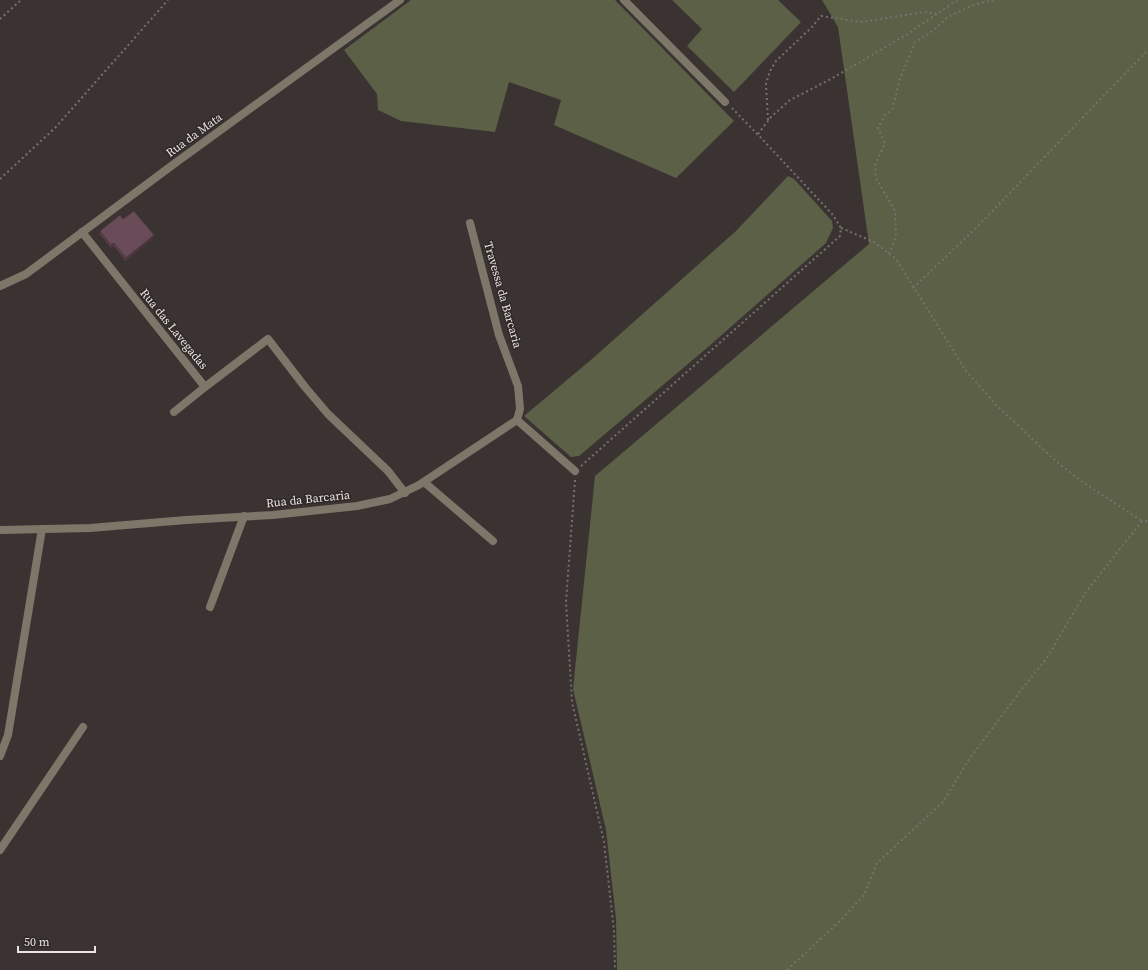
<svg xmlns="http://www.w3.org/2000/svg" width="1148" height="970" font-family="'Source Serif 4',serif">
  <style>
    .green { fill: #5b6046 }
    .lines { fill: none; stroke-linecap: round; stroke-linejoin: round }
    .path { stroke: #77716f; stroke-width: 2; stroke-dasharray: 2 3; stroke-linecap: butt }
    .street { stroke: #7d776a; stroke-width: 8 }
    .wall { fill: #5b414d }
    .shaded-wall { fill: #4a353e }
    .building { fill: #6a4c59; stroke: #4a353e }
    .labels { text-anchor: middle; stroke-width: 3; stroke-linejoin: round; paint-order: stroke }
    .street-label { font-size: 12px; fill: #e9e4e3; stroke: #302927 }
  </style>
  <rect width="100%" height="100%" fill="#3a3331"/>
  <g class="green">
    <polygon points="411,0 615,0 734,121 676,178 554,125 561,100 509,82 495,132 401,121 378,110 377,94 344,50"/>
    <polygon points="672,0 778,0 801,22 734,92 687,46 702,29"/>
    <polygon points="822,0 1148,0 1148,970 617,970 616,919 606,830 573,689 595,476 869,244 838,27"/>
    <polygon points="788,176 794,179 832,221 833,228 826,243 708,347 579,456 571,457 524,416 592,359 736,231"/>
  </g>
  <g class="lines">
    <g class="path">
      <polyline points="0,19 21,0"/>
      <polyline points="768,120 766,84 770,71 776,61 812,27 821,16 861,22 925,12 938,14"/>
      <polyline points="758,134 771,117 790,100 831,79 906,35 953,3 961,0"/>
      <polyline points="0,179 55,128 168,0"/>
      <polyline points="841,228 874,242 896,259 966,371 996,405 1057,462 1081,481 1142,521"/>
      <polyline points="889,254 896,237 895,211 876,178 875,165 885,143 878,128 885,115 892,110 900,79 915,42 930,33 948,17 975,4 996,0"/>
      <polyline points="913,288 974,230 1148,50"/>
      <polyline points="581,466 840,236 841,228 833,215 763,140 732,108"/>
      <polyline points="575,480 566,602 572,702 604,842 614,931 615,970"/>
      <polyline points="787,970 841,920 864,895 877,863 943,802 967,762 1025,685 1047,658 1062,632 1086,592 1142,521 1148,521"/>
    </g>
    <g class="street">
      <polyline points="624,0 725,102"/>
      <polyline points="470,223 499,335 518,386 520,409 517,420"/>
      <polyline points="82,232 205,387 268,339 305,387 328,414 388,471 405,493"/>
      <polyline points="0,286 26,274 178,161 400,0"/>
      <polyline points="174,412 205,387"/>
      <polyline points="517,420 575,471"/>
      <polyline points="424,482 493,541"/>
      <polyline points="0,530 90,528 186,520 273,515 357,506 390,499 419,485 517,420"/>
      <polyline points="210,607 244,516"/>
      <polyline points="0,756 8,735 42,529"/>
      <polyline points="0,850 83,727"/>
    </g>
  </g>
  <polygon class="wall" points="123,219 154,237 126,261 114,246 111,248 100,234 100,231"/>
  <g class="shaded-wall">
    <polygon points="154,235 154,237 126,261 126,258"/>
    <polygon points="114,243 114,246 111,248 111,245"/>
  </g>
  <polygon class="building" points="134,211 154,235 126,258 114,243 111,245 100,231 120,215 123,219"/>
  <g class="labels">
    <g class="street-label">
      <text transform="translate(194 135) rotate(-36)" y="4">Rua da Mata</text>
      <text transform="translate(503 295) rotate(74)" y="4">Travessa da Barcaria</text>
      <text transform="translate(174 329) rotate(51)" y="4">Rua das Lavegadas</text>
      <text transform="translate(308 499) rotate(-6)" y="4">Rua da Barcaria</text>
    </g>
  </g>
  <path d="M18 946v6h77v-6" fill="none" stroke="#e9e4e3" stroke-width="2"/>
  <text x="24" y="946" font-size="12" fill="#e9e4e3" stroke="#302927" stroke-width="3" paint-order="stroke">50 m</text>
</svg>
